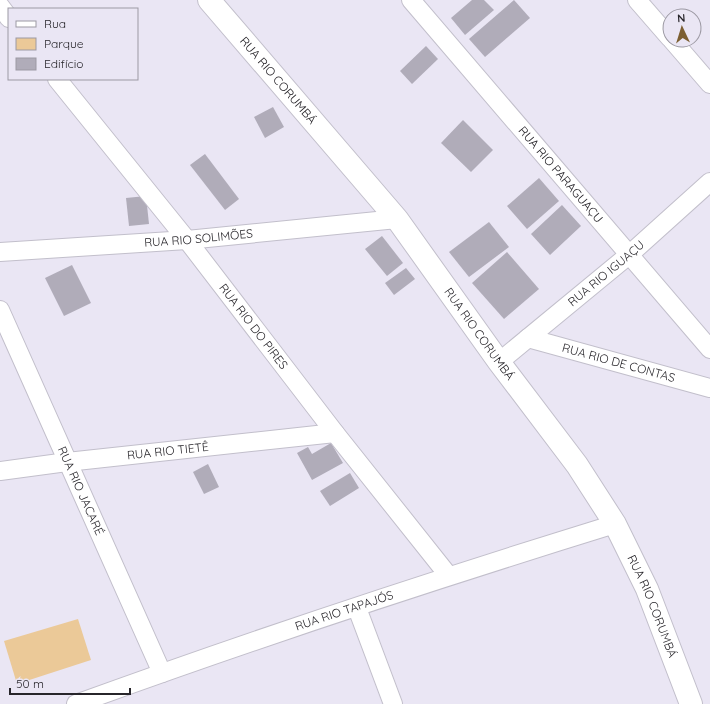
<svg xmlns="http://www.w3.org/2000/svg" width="710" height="704" font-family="Quicksand,sans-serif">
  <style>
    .green { fill: #ebc998 }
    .building { fill: #b0acb9 }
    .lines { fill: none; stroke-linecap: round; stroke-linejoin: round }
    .minor-casing { stroke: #c2bfcb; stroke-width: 20 }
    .tertiary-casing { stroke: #c2bfcb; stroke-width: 24 }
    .minor { stroke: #fff; stroke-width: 18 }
    .tertiary { stroke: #fff; stroke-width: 22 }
    .labels { text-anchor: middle; stroke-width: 4; stroke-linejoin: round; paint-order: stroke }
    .street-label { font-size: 12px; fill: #27252a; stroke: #eae6f4 }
  </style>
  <rect width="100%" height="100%" fill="#eae6f4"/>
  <polygon class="green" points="78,619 91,660 17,684 4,641"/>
  <g class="building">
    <polygon points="472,0 484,0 494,10 465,35 451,18"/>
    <polygon points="514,0 530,18 485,57 469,39"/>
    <polygon points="426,46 438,59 412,84 400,71"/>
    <polygon points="273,107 284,127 265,138 254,117"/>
    <polygon points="463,120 493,150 471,172 441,143"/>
    <polygon points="205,154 239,199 225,210 190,165"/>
    <polygon points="539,178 559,201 527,229 507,206"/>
    <polygon points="146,196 149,224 129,226 126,198"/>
    <polygon points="562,205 581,226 550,255 531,234"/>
    <polygon points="489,222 509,247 469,277 449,252"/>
    <polygon points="382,236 403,263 387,276 365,249"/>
    <polygon points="507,252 539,289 504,319 472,283"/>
    <polygon points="72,265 91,303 64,316 45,278"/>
    <polygon points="406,268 415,279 394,295 385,283"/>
    <polygon points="331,443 343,463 312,480 297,453 308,447 312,454"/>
    <polygon points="208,464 219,487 204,494 193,472"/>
    <polygon points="350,473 359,488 330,506 320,491"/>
  </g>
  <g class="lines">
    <g class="minor-casing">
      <g id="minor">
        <path id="s1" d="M411,0L710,349"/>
        <polyline points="637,0 670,38"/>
        <polyline points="0,6 9,18"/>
        <polyline points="672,40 710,84"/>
        <path id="s2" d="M57,79L187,240L335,433L448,575"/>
        <path id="s3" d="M0,252L187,240L397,219"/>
        <path id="s4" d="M0,310L162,673"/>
        <path id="s5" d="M528,338L710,388"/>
        <path id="s6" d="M499,362L630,254L710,182"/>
        <path id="s7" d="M0,471L67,462L335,433"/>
        <polyline points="357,608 393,704"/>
        <path id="s8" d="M76,704C254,639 434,580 615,524"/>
      </g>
    </g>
    <g class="tertiary-casing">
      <g id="tertiary">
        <path id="s9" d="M209,0L397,219L499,362L577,465L615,524L647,589L691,704"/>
      </g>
    </g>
    <use href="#minor" class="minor"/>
    <use href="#tertiary" class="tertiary"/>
  </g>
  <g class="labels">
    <g class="street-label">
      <text dy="4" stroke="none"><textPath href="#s9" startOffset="106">RUA RIO CORUMBÁ</textPath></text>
      <text dy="4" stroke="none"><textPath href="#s1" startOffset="230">RUA RIO PARAGUAÇU</textPath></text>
      <text dy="4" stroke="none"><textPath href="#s3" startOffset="199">RUA RIO SOLIMÕES</textPath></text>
      <text dy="4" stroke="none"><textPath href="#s6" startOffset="139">RUA RIO IGUAÇU</textPath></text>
      <text dy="4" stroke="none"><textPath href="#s2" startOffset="316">RUA RIO DO PIRES</textPath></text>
      <text dy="4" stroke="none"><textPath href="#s9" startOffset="430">RUA RIO CORUMBÁ</textPath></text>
      <text dy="4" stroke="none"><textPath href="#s5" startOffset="94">RUA RIO DE CONTAS</textPath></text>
      <text dy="4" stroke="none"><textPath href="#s7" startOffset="169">RUA RIO TIETÊ</textPath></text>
      <text dy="4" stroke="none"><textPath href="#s4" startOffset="198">RUA RIO JACARÉ</textPath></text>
      <text dy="4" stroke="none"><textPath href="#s9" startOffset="754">RUA RIO CORUMBÁ</textPath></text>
      <text dy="4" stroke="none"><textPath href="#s8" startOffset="284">RUA RIO TAPAJÓS</textPath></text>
    </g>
  </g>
  <rect x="8" y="8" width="130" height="72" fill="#eae6f4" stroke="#9c99a3"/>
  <rect x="16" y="21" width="20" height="6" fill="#ffffff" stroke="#9c99a3"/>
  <text x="44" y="28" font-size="12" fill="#27252a">Rua</text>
  <rect x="16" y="38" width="20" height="12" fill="#ebc998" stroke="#9c99a3"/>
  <text x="44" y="48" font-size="12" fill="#27252a">Parque</text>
  <rect x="16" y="58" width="20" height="12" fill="#b0acb9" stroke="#9c99a3"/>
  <text x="44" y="68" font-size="12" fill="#27252a">Edifício</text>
  <g transform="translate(682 28) rotate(356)"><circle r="19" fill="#eae6f4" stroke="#9c99a3"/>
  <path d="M0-3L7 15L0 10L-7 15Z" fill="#7c5f32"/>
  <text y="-6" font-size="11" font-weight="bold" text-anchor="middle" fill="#27252a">N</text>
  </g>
  <path d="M10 688v6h120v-6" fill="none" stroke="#27252a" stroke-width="2"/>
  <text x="16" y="688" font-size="12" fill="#27252a" stroke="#eae6f4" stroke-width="3" paint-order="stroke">50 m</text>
</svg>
